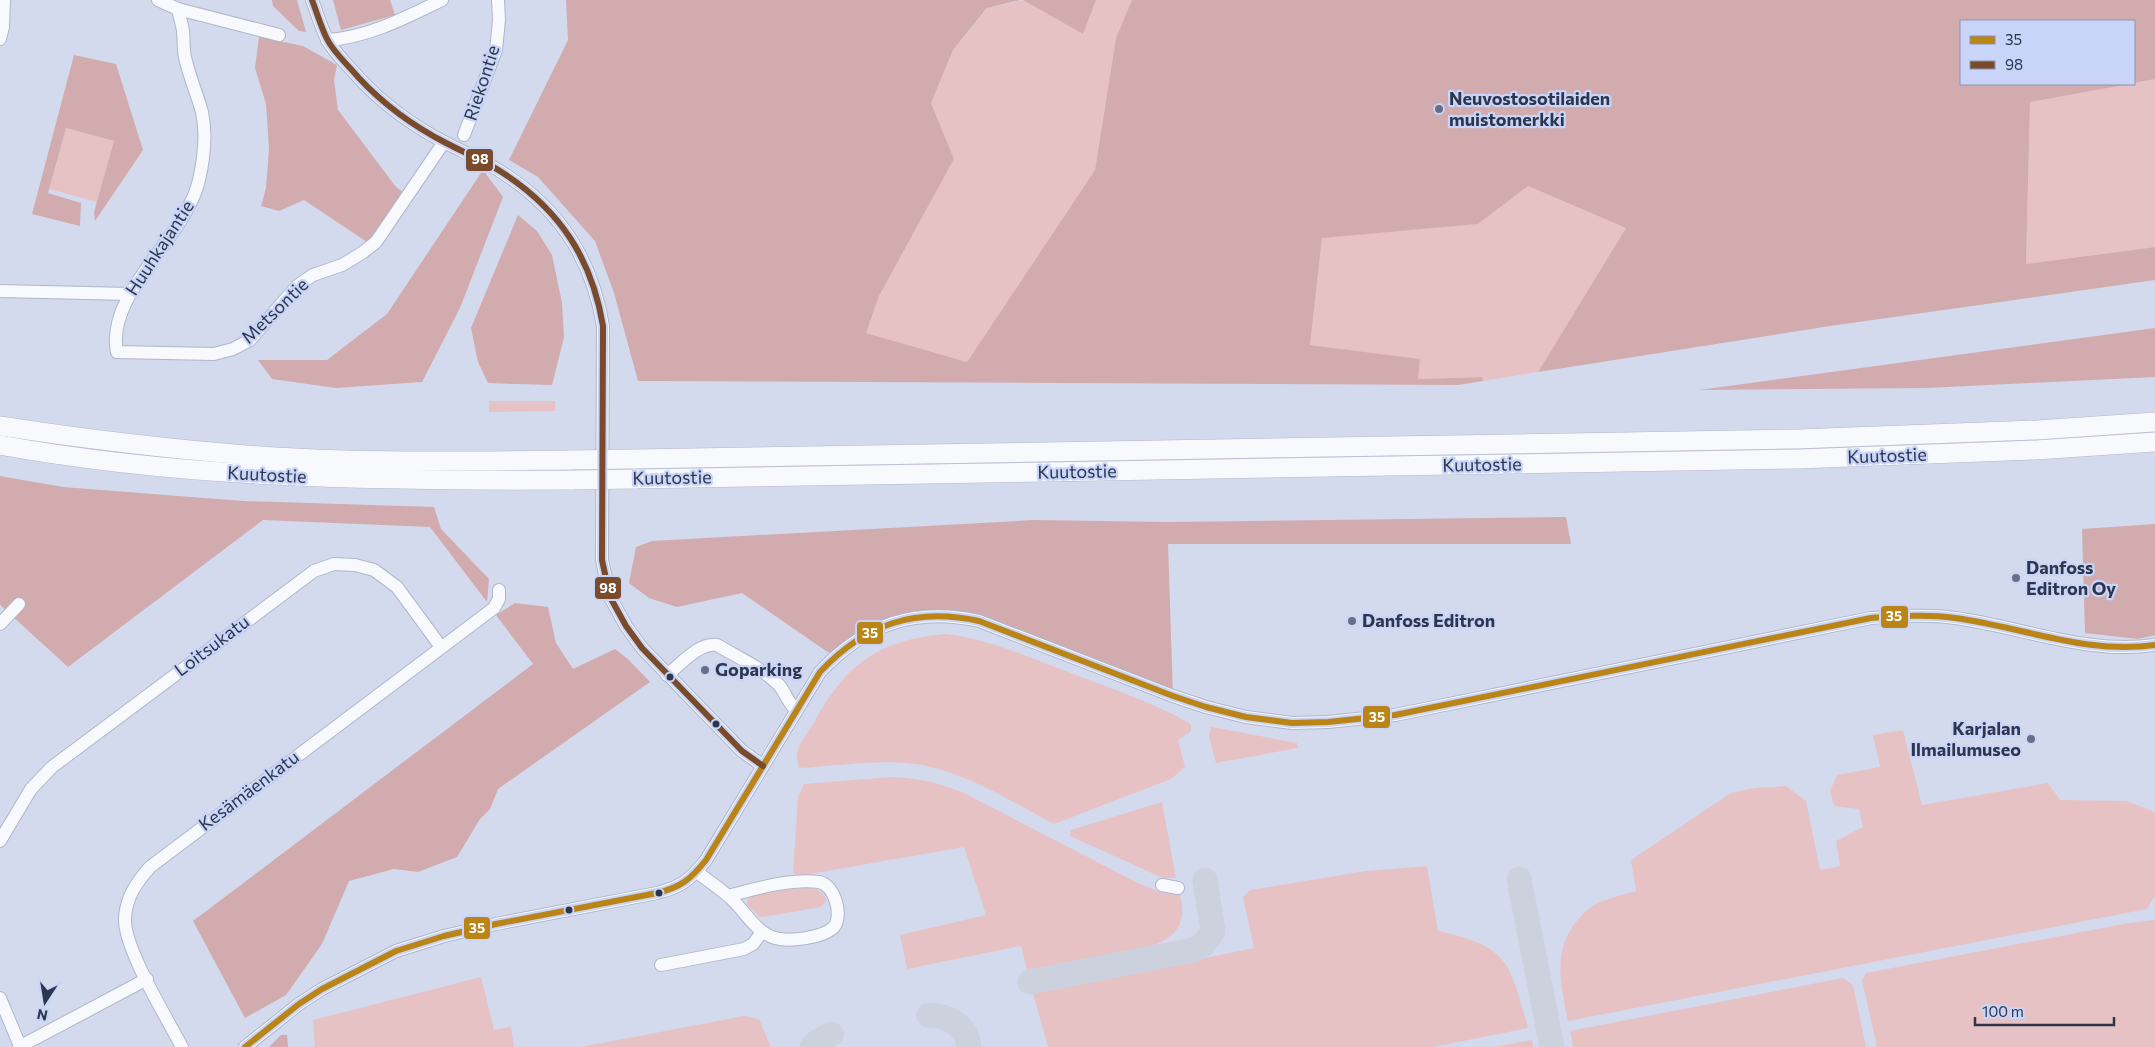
<svg xmlns="http://www.w3.org/2000/svg" width="2155" height="1047" font-family="Commissioner,sans-serif">
  <style>
    .green { fill: #e6c2c4 }
    .forest { fill: #d2abae }
    .lines { fill: none; stroke-linecap: round; stroke-linejoin: round }
    .taxiway { stroke: #ccd1de; stroke-width: 25 }
    .minor-casing { stroke: #afb6ca; stroke-width: 14 }
    .highway-casing { stroke: #afb6ca; stroke-width: 20 }
    .minor { stroke: #f8f9fc; stroke-width: 12 }
    .highway { stroke: #f8f9fc; stroke-width: 19 }
    .highway-bridge-casing { stroke: #afb6ca; stroke-width: 20; stroke-linecap: butt }
    .highway-bridge { stroke: #f8f9fc; stroke-width: 19 }
    .bus-1-casing { stroke: #c8d5f9; stroke-width: 10 }
    .bus-2-casing { stroke: #c8d5f9; stroke-width: 10 }
    .bus-1 { stroke: #ba8417; stroke-width: 6 }
    .bus-2 { stroke: #7a4b2a; stroke-width: 6 }
    .poi-dot { fill: #676f85; stroke: #c8d5f9; stroke-width: 2 }
    .bus-dot { fill: #2d364d; stroke: #c8d5f9; stroke-width: 2 }
    .labels { text-anchor: middle; stroke-width: 4.5; stroke-linejoin: round; paint-order: stroke }
    .street-label { font-size: 18px; fill: #2d364d; stroke: #c8d5f9 }
    .poi-label { font-size: 18px; font-weight: bold; fill: #2d364d; stroke: #c8d5f9; text-anchor: start }
    .line-badge { stroke: #c8d5f9; stroke-width: 2 }
    .badge-label { font-size: 14px; text-anchor: middle; font-weight: bold; fill: #fff }
  </style>
  <rect width="100%" height="100%" fill="#d3daee"/>
  <g class="green">
    <polygon points="1023,0 1083,34 1096,0 1132,0 1116,38 1095,170 967,362 866,333 879,296 954,159 931,103 953,50 988,8"/>
    <polygon points="2155,79 2155,247 2026,264 2030,102"/>
    <polygon points="66,128 114,141 97,202 49,189"/>
    <polygon points="1528,186 1626,228 1538,372 1483,381 1481,377 1417,379 1420,359 1310,345 1322,237 1478,224"/>
    <polygon points="489,401 555,401 555,411 489,412"/>
    <path d="M944,634C987,638 1028,657 1068,672C1110,688 1152,702 1191,724V731L1178,740L1185,767L1171,779L1054,824C1012,802 969,774 922,765C884,758 838,766 799,768C799,764 796,757 797,753C799,743 809,731 814,723C846,664 877,641 944,634Z"/>
    <polygon points="1211,727 1297,743 1298,748 1216,763 1209,736"/>
    <path d="M1903,730L1922,805L2048,783L2060,800L2126,801L2155,812V896L2147,909L1568,1021C1561,986 1552,952 1576,922C1582,915 1588,908 1596,904C1608,898 1622,895 1636,891L1631,860L1731,793L1755,788L1786,786L1806,801L1820,870L1840,866L1836,841L1863,827L1859,809L1834,806L1830,791L1837,775L1880,767L1873,735Z"/>
    <path d="M893,777C922,779 937,782 964,793L1138,883L1160,892L1180,895C1187,921 1178,937 1152,946L1027,970L1021,946L907,969L900,935L986,915L964,847L799,876L793,873L798,797L804,784Z"/>
    <polygon points="1162,802 1176,878 1163,878 1070,836 1071,830"/>
    <path d="M1427,866L1438,931C1509,946 1510,963 1528,1028L1433,1047H1048L1033,993L1254,948L1243,897L1250,890L1366,871Z"/>
    <path d="M809,888C817,888 823,892 826,899L824,904L820,907L764,917H760L747,905L748,899L754,893Z"/>
    <polygon points="2155,920 2155,1047 1877,1047 1862,980 1866,973 2129,923"/>
    <polygon points="481,977 494,1030 511,1027 514,1047 315,1047 313,1020"/>
    <polygon points="1843,978 1853,985 1866,1047 1573,1047 1570,1031"/>
    <polygon points="744,1016 759,1019 771,1047 581,1047"/>
    <polygon points="1532,1040 1533,1047 1494,1047"/>
  </g>
  <g class="forest">
    <polygon points="272,0 297,0 306,32 299,31 273,6"/>
    <polygon points="333,0 390,0 395,15 341,30"/>
    <polygon points="566,0 1020,0 987,8 953,50 931,103 954,159 879,296 866,333 967,362 1095,170 1116,38 1132,0 2155,0 2155,79 2134,83 2134,21 1961,21 1961,84 2129,84 2030,102 2026,264 2155,247 2155,280 1830,326 1538,372 1626,228 1528,186 1478,224 1322,238 1310,345 1420,359 1418,379 1482,377 1483,381 1458,385 638,381 614,293 595,241 538,177 509,160 568,40"/>
    <polygon points="1023,0 1096,0 1083,34"/>
    <polygon points="259,37 303,46 337,65 334,80 338,110 396,187 404,193 367,242 304,200 279,211 261,206 266,188 269,149 266,104 255,68"/>
    <polygon points="74,55 116,64 143,150 95,221 94,212 114,141 66,128 48,193 81,203 80,226 32,214"/>
    <polygon points="483,170 503,197 460,308 422,382 336,388 272,379 258,360 327,360 387,314"/>
    <polygon points="518,215 537,231 552,255 562,303 564,337 552,385 488,383 478,362 471,328"/>
    <polygon points="2155,328 2155,377 1927,388 1699,390"/>
    <polygon points="0,476 63,487 243,501 434,507 441,529 489,579 487,602 430,527 263,520 68,667 0,605"/>
    <polygon points="1566,517 1571,544 1168,544 1173,696 979,621 909,618 836,655 826,651 742,593 677,607 649,598 629,583 636,547 652,541 1034,520 1168,522"/>
    <polygon points="2155,524 2155,635 2138,639 2085,633 2082,529"/>
    <polygon points="515,603 548,607 556,643 573,669 615,649 629,660 650,682 498,789 490,809 480,819 457,857 418,872 394,869 349,881 322,944 286,995 245,1018 193,921 533,664 496,615"/>
    <polygon points="281,1035 287,1035 288,1047 269,1047"/>
  </g>
  <g class="lines">
    <g class="taxiway">
      <polyline points="1519,879 1552,1047"/>
      <polyline points="1030,982 1193,950 1203,945 1213,931 1205,880"/>
      <path d="M929,1015C949,1016 967,1026 969,1047"/>
      <polyline points="812,1047 817,1042 831,1034"/>
    </g>
    <g class="minor-casing">
      <g id="minor">
        <polyline points="158,0 178,9 279,35"/>
        <path d="M312,0C317,13 321,27 327,39C334,53 348,65 358,77C383,104 413,126 446,143C465,153 485,161 503,173C560,210 592,259 603,326L602,560L610,597L626,626L642,648L742,751L763,766"/>
        <path d="M178,9C179,16 182,23 183,31C184,40 183,49 185,57C189,76 197,94 202,112C207,135 204,158 199,180C186,238 105,293 117,352L214,354L233,349L250,340L297,286L313,275L342,265L362,253L376,242L444,142"/>
        <polyline points="0,39 3,27 4,0"/>
        <path d="M327,40C367,38 407,17 442,0"/>
        <polyline points="464,135 496,50 499,20 498,0"/>
        <polyline points="0,291 130,294"/>
        <polyline points="0,624 19,604"/>
        <path d="M667,675C680,665 699,642 717,645C737,657 762,668 779,685C786,693 787,702 796,710"/>
        <polyline points="0,841 31,789 52,767 314,571 334,564 355,565 374,570 397,587 441,647"/>
        <path d="M697,872C707,880 718,887 727,895C744,908 754,932 775,938C789,942 823,938 834,927C843,916 835,885 819,882C791,878 755,889 728,896"/>
        <polyline points="1162,885 1178,888"/>
        <polyline points="661,965 744,949 753,944 762,932"/>
        <polyline points="0,998 20,1046"/>
        <polyline points="19,1047 147,979"/>
        <path d="M182,1047C167,1018 123,947 125,918C126,897 137,882 150,867L494,608L499,599V590"/>
        <path d="M245,1047L299,1004L322,989L396,951L444,936L496,924L657,893C681,887 690,880 706,860L820,672C865,624 915,607 979,621L1173,696L1206,707L1246,717L1292,723L1328,722L1395,715L1871,618C1900,616 1927,614 1955,618C2022,627 2088,655 2155,645"/>
      </g>
    </g>
    <g class="highway-casing">
      <g id="highway">
        <path d="M0,426C91,440 183,451 275,457C373,463 472,461 570,460"/>
        <path d="M0,445C189,479 380,481 572,480"/>
        <polyline points="634,459 1798,439 2037,430 2155,422"/>
        <polyline points="634,479 1798,459 2036,450 2155,442"/>
      </g>
    </g>
    <use href="#minor" class="minor"/>
    <use href="#highway" class="highway"/>
    <g class="highway-bridge-casing">
      <g id="highway-bridge">
        <polyline points="570,460 634,459"/>
        <polyline points="572,480 634,479"/>
      </g>
    </g>
    <use href="#highway-bridge" class="highway-bridge"/>
    <g class="bus-1-casing">
      <path id="bus-1" d="M245,1047L299,1004L322,989L396,951L444,936L496,924L657,893C681,887 690,880 706,860L820,672C865,624 915,607 979,621L1173,696L1206,707L1246,717L1292,723L1328,722L1395,715L1871,618C1900,616 1927,614 1955,618C2022,627 2088,655 2155,645"/>
    </g>
    <g class="bus-2-casing">
      <path id="bus-2" d="M312,0C317,13 321,27 327,39C334,53 348,65 358,77C383,104 413,126 446,143C465,153 485,161 503,173C560,210 592,259 603,326L602,560L610,597L626,626L642,648L742,751L763,766"/>
    </g>
    <use href="#bus-1" class="bus-1"/>
    <use href="#bus-2" class="bus-2"/>
  </g>
  <g class="poi-dot">
    <circle cx="1439" cy="109" r="5"/>
    <circle cx="2016" cy="578" r="5"/>
    <circle cx="1352" cy="621" r="5"/>
    <circle cx="705" cy="670" r="5"/>
    <circle cx="2031" cy="739" r="5"/>
  </g>
  <g class="bus-dot">
    <circle cx="670" cy="677" r="4.5"/>
    <circle cx="716" cy="724" r="4.5"/>
    <circle cx="659" cy="893" r="4.5"/>
    <circle cx="569" cy="910" r="4.5"/>
  </g>
  <g class="labels">
    <g class="street-label">
      <text transform="translate(482 83) rotate(-72)" y="6">Riekontie</text>
      <text transform="translate(160 248) rotate(-57)" y="6">Huuhkajantie</text>
      <text transform="translate(275 311) rotate(-44)" y="6">Metsontie</text>
      <text transform="translate(1887 456) rotate(-2)" y="6">Kuutostie</text>
      <text transform="translate(1482 465) rotate(-1)" y="6">Kuutostie</text>
      <text transform="translate(1077 472) rotate(-1)" y="6">Kuutostie</text>
      <text transform="translate(267 475) rotate(3)" y="6">Kuutostie</text>
      <text transform="translate(672 478) rotate(-1)" y="6">Kuutostie</text>
      <text transform="translate(212 646) rotate(-37)" y="6">Loitsukatu</text>
      <text transform="translate(249 791) rotate(-37)" y="6">Kesämäenkatu</text>
    </g>
    <g class="poi-label">
      <text x="1449" y="105">Neuvostosotilaiden<tspan x="1449" dy="21">muistomerkki</tspan></text>
      <text x="2026" y="574">Danfoss<tspan x="2026" dy="21">Editron Oy</tspan></text>
      <text x="1362" y="627">Danfoss Editron</text>
      <text x="715" y="676">Goparking</text>
      <text x="2021" y="735" text-anchor="end">Karjalan<tspan x="2021" dy="21">Ilmailumuseo</tspan></text>
    </g>
  </g>
  <g class="line-badge">
    <rect x="465" y="148" width="29" height="24" rx="5" fill="#7a4b2a"/>
    <rect x="594" y="576" width="28" height="24" rx="5" fill="#7a4b2a"/>
    <rect x="1880" y="605" width="29" height="24" rx="5" fill="#ba8417"/>
    <rect x="856" y="621" width="28" height="24" rx="5" fill="#ba8417"/>
    <rect x="1362" y="705" width="29" height="24" rx="5" fill="#ba8417"/>
    <rect x="463" y="916" width="28" height="24" rx="5" fill="#ba8417"/>
  </g>
  <g class="badge-label">
    <text x="480" y="164">98</text>
    <text x="608" y="593">98</text>
    <text x="1894" y="621">35</text>
    <text x="870" y="638">35</text>
    <text x="1377" y="722">35</text>
    <text x="477" y="933">35</text>
  </g>
  <rect x="1960" y="20" width="175" height="65" fill="#c8d5f9" stroke="#8a95b4"/>
  <rect x="1970" y="36" width="25" height="8" fill="#ba8417" stroke="#8a95b4"/>
  <text x="2005" y="45" font-size="15" fill="#2d364d">35</text>
  <rect x="1970" y="61" width="25" height="8" fill="#7a4b2a" stroke="#8a95b4"/>
  <text x="2005" y="70" font-size="15" fill="#2d364d">98</text>
  <g transform="translate(45 1002) rotate(192)" stroke="#c8d5f9" stroke-width="4" paint-order="stroke">
  <path d="M0-4L9 19L0 12L-9 19Z" fill="#2d364d"/>
  <text y="-8" font-size="14" font-weight="bold" text-anchor="middle" fill="#2d364d">N</text>
  </g>
  <path d="M1975 1017v8h139v-8" fill="none" stroke="#2d364d" stroke-width="2.5"/>
  <text x="1982" y="1017" font-size="15" fill="#2d364d" stroke="#c8d5f9" stroke-width="4" paint-order="stroke">100 m</text>
</svg>
